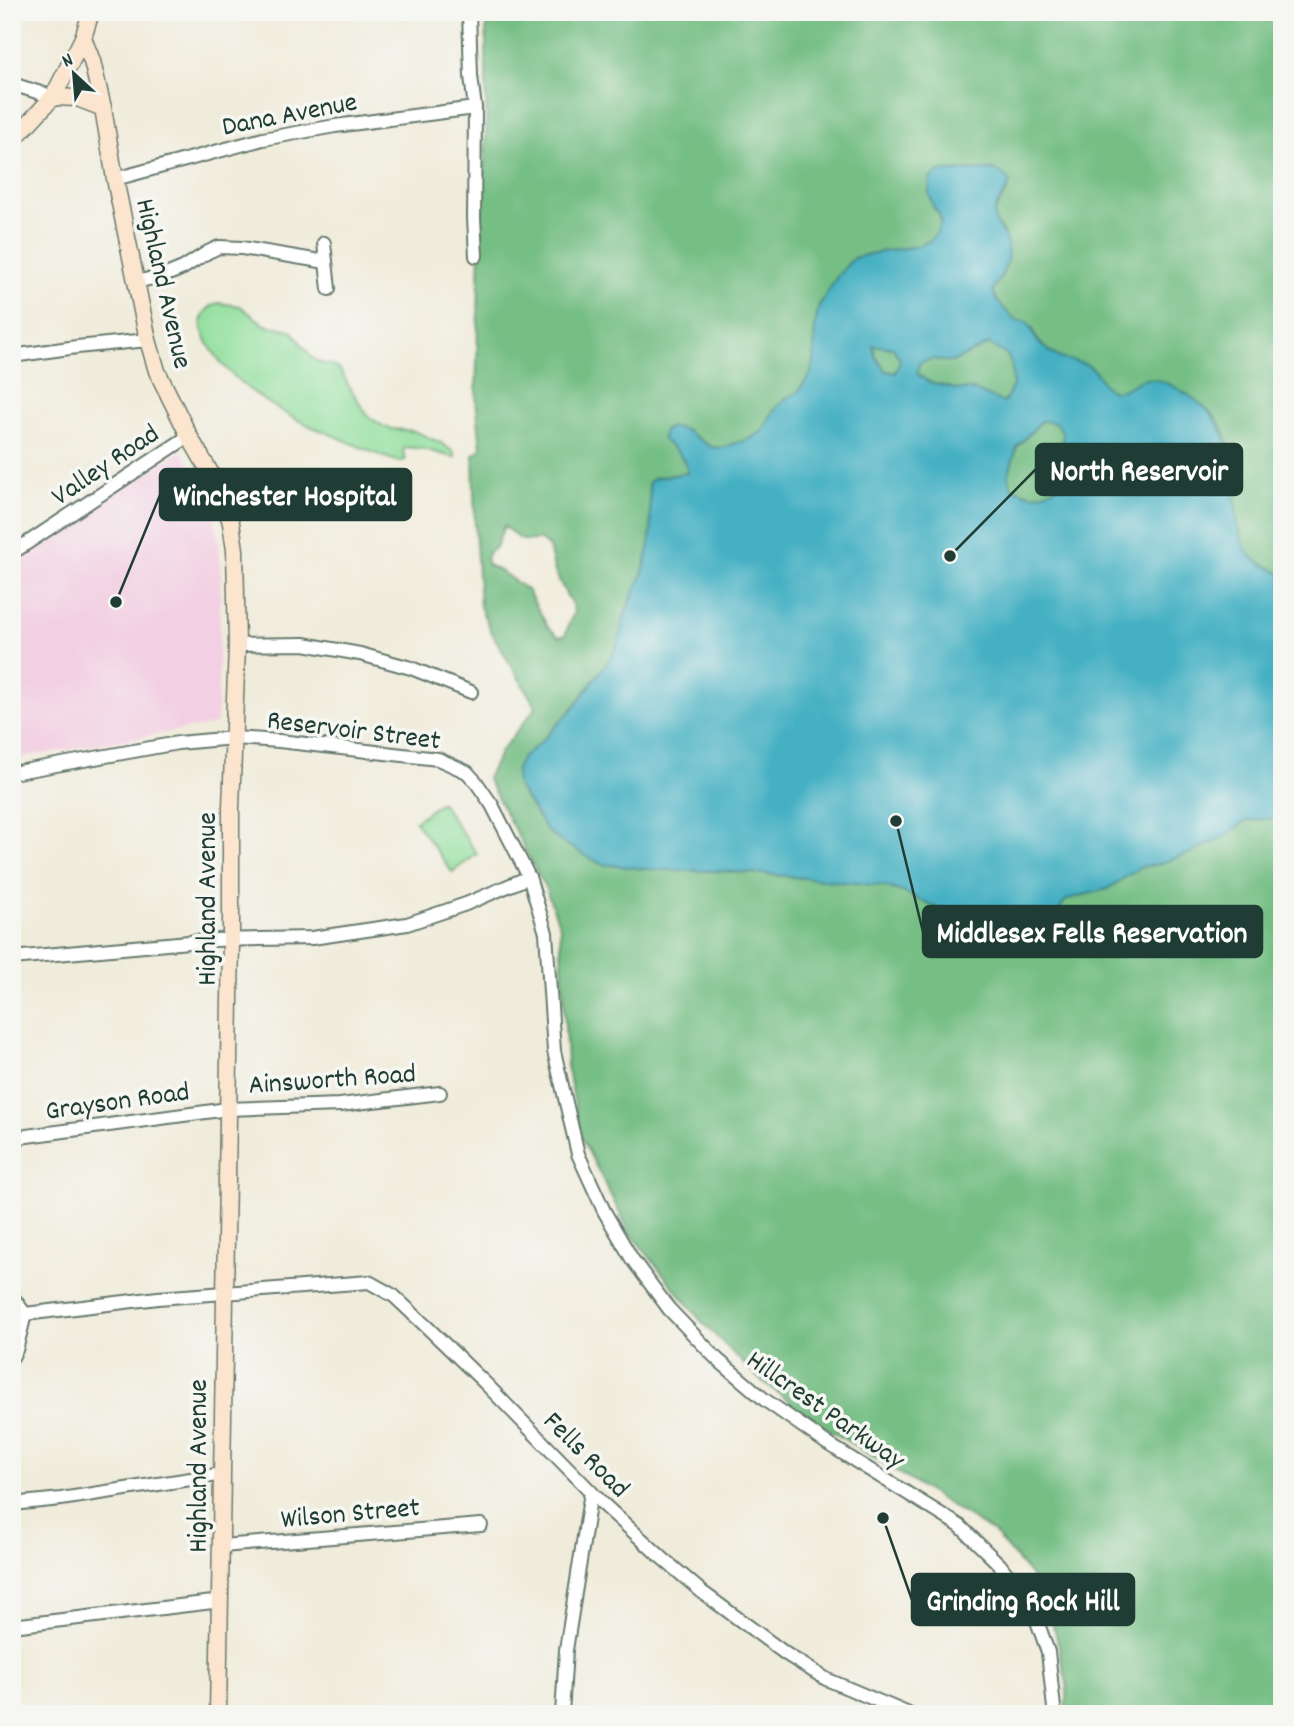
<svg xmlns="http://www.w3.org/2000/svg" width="1294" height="1726" font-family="Dekko,sans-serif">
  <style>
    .built { fill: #f2cfe2 }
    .green { fill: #91df9d; stroke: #588e68; stroke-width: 2 }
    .forest { fill: #74be84; stroke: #4a7e5c; stroke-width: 2; fill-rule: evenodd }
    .water { fill: #45b0c3; stroke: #32767c; stroke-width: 2; fill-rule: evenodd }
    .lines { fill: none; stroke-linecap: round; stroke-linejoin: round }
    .minor-casing { stroke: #687a6e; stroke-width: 16 }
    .secondary-casing { stroke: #687a6e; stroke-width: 19 }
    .minor { stroke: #fff; stroke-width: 12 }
    .secondary { stroke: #fbe5cf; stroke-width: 16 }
    .labels { text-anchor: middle; stroke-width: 7; stroke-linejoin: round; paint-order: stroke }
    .street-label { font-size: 28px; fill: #1f3d34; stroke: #f6f6f2 }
    .leader { fill: none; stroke: #1f3d34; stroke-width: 2.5 }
    .callout-dot { fill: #1f3d34; stroke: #f6f6f2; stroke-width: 2.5 }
    .callout { fill: #1f3d34; stroke: #1f3d34; stroke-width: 2.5 }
    .callout-label { font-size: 30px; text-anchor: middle; font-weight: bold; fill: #fff }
  </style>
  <rect width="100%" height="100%" fill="#f6f6f2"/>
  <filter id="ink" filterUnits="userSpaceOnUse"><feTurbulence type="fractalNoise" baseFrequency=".0143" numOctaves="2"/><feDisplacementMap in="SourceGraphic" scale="14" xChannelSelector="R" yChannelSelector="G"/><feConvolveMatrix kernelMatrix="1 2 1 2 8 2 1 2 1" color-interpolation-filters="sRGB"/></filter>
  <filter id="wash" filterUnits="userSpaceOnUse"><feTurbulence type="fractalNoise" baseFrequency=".00686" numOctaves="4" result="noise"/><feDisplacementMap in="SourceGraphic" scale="28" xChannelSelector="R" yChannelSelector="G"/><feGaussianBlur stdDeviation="1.57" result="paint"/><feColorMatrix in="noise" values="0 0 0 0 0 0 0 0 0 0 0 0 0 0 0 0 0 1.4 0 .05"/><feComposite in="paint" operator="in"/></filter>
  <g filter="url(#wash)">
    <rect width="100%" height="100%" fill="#f0ecdb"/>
    <polygon class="built" points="182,450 204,488 213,513 218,536 221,572 217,724 12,759 12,558"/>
    <g class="green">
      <path d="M218,303L240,306L265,325L291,330L312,358L321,363L332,365L340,370L350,388L368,416L383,426L392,429L414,431L441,443L455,453V457C439,455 419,445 404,448L403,453L406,459L400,462C379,456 360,447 340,438C330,434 320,430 310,426C270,407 219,375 203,332C198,319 205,308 218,303Z"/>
      <polygon points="441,802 477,854 452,872 415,821"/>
    </g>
    <g class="forest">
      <path d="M486,12H1282V574C1270,566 1255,563 1246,550C1224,513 1245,438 1209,411C1203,407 1195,405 1189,403C1172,396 1155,389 1139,382C1132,386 1121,393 1112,391C1101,388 1099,372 1090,367C1083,363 1075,363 1068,361C1053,356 1036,344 1033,328C1015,320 998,310 993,290L1003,273L1004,235L994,219L995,211L1008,190L993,170L944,171L933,206L939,214L941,221L938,232L930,241L917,246L875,253L854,258L829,290L819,306L815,325L814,363L810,375L798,392L785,399L774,410L762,432L749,439L721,448L711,447L685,430L673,427L666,429L663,440C673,448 688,459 688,473L655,478L649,482L651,530L649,549L643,573L626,611L619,640L613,654L575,706L543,740L522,758L517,785L547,831L562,842L601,864L656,870L720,871L766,874L883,886L903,892L937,908L969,939L978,940L1019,929L1031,928L1042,934L1064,901L1075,897L1107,889L1141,867L1155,865L1193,852L1223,837L1246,821L1282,817V1714H1065L1067,1684L1055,1630L1030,1575L993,1532L809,1417L756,1376L702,1322L630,1233L582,1139L567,1066L560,927L546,889L487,778L501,751L536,707L493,635L480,607L475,528L473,455L481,449L476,399L480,244L486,134ZM504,526C523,541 515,541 541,540L549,547L555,572L567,596L572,603L574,611L565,635L559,637L548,627L527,590L502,572L488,565L486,558L489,552L496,547Z"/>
      <polygon points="990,344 1008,356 1012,367 1013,386 1004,403 974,390 955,389 929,382 917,375 919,363 932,359 952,362"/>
      <polygon points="873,345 893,348 900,359 896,373 886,371 875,356"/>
      <path d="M1042,420L1057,423L1063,434L1061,467L1057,487C1038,498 1032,496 1012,488L1008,476L1017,447Z"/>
    </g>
    <path class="water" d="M993,170L1003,174L1010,182C1007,194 993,204 994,218C995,225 1002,231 1005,238C1013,258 1003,273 993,290L996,300L1015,320L1027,322C1032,327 1032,330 1034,336C1038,344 1051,353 1058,357C1069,362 1085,361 1093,369C1101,377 1103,390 1115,391C1127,391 1135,381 1145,379C1164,376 1198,400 1210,413C1238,443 1231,488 1238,525C1240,533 1242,544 1247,551C1255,564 1270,566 1282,574V817L1246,821L1223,837L1193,852L1155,865L1141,867L1107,889L1075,897L1065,901L1059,910L1057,931L1051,935L1042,934L1031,928L1019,929L978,940L969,939L937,908L903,892L883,886L766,874L720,871L656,870L601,864L562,842L547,831L517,785L516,769L522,758L543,740L575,706L613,654L619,640L626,611L643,573L649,549L651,530L649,482L655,478L688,473C688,459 673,448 663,440V432L672,427L685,430L711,447L721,448L749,439L762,432L774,410L785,399L798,392L810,375L814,363L815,325L819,306L838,275L854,258L875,253L917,246L930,241L937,232L941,221L939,214L933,206L929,194L930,178L938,173L944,171ZM989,344L1008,356L1012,367L1013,386L1004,403L974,390L955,389L929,382L917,374L919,363L932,359L952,362ZM873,345L893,348L900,359L896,373L886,371L875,356ZM1041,421L1057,423L1063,434L1061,467L1057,487C1038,498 1032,496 1012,488L1008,476L1017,447Z"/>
  </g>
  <g filter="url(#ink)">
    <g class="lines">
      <g class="minor-casing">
        <g id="minor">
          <polyline points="469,12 471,76 475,108 474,218 476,256"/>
          <polyline points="12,84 53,97"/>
          <polyline points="115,179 263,139 335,126 475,108"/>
          <polyline points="324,243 329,289"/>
          <polyline points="136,282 166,275 183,268 208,252 219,247 242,248 326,262"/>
          <polyline points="12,356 77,347 148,340"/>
          <polyline points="12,553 189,436"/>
          <polyline points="237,645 304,644 360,654 411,668 471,692"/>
          <polyline points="12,773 178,743 234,738 279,741 438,759 467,772 476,782 492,805 529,877 546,933 554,1051 578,1154 604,1211 632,1259 669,1309 717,1359 765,1400 828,1444 960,1526 1000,1565 1032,1607 1048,1652 1054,1708 1053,1714"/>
          <polyline points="12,958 211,940 312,938 407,924 466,904 529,877"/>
          <polyline points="12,1138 228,1109 340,1105 440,1093"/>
          <polyline points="12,1296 25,1314"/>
          <polyline points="12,1357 16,1350 25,1314 158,1298 369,1282 394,1296 429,1329 486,1384 603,1504 661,1557 702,1592 786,1654 826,1679 909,1714"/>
          <polyline points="12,1504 61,1499 223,1474"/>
          <polyline points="222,1546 481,1525"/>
          <polyline points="12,1626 221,1601"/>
          <polyline points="562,1714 566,1650 591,1492"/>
        </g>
      </g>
      <g class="secondary-casing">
        <g id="secondary">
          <polyline points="83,38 92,61 103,108"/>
          <polyline points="53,97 77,98 103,108 115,179 148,340 157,371 189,436 222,493 231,523 235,550 237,645 231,808 231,940 218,1714"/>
          <polyline points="12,141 53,97 83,38 91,12"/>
        </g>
      </g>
      <use href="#minor" class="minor"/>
      <use href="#secondary" class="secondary"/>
    </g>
  </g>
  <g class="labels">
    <g class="street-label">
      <text transform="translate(289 112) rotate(-11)" y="10">Dana Avenue</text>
      <text transform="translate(166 283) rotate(77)" y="10">Highland Avenue</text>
      <text transform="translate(104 463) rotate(-34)" y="10">Valley Road</text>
      <text transform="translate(354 728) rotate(7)" y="10">Reservoir Street</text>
      <text transform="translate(205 899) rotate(-90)" y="10">Highland Avenue</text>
      <text transform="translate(332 1077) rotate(-4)" y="10">Ainsworth Road</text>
      <text transform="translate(117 1099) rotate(-8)" y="10">Grayson Road</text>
      <text transform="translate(827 1408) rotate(35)" y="10">Hillcrest Parkway</text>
      <text transform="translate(588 1453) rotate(45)" y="10">Fells Road</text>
      <text transform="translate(196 1466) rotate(-90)" y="10">Highland Avenue</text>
      <text transform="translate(350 1511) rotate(-5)" y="10">Wilson Street</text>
    </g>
  </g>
  <path class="leader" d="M950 556L1036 469M116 602L160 495M896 821L923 932M883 1518L912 1600"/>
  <g class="callout-dot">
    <circle cx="950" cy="556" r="7"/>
    <circle cx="116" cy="602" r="7"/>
    <circle cx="896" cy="821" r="7"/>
    <circle cx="883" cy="1518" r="7"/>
  </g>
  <g class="callout">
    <rect x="1036" y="444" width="206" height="51" rx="7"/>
    <rect x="160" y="469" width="251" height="51" rx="7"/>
    <rect x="923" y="906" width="339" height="51" rx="7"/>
    <rect x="912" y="1574" width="222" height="51" rx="7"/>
  </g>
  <g class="callout-label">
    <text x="1139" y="480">North Reservoir</text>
    <text x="285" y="505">Winchester Hospital</text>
    <text x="1092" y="942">Middlesex Fells Reservation</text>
    <text x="1023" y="1610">Grinding Rock Hill</text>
  </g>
  <rect width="1294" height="1726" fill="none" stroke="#f6f6f2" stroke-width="42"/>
  <g transform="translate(74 74) rotate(334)" stroke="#f6f6f2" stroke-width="5" paint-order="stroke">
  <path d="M0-5L12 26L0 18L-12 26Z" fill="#1f3d34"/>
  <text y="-10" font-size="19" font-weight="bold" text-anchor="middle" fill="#1f3d34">N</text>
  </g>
</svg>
